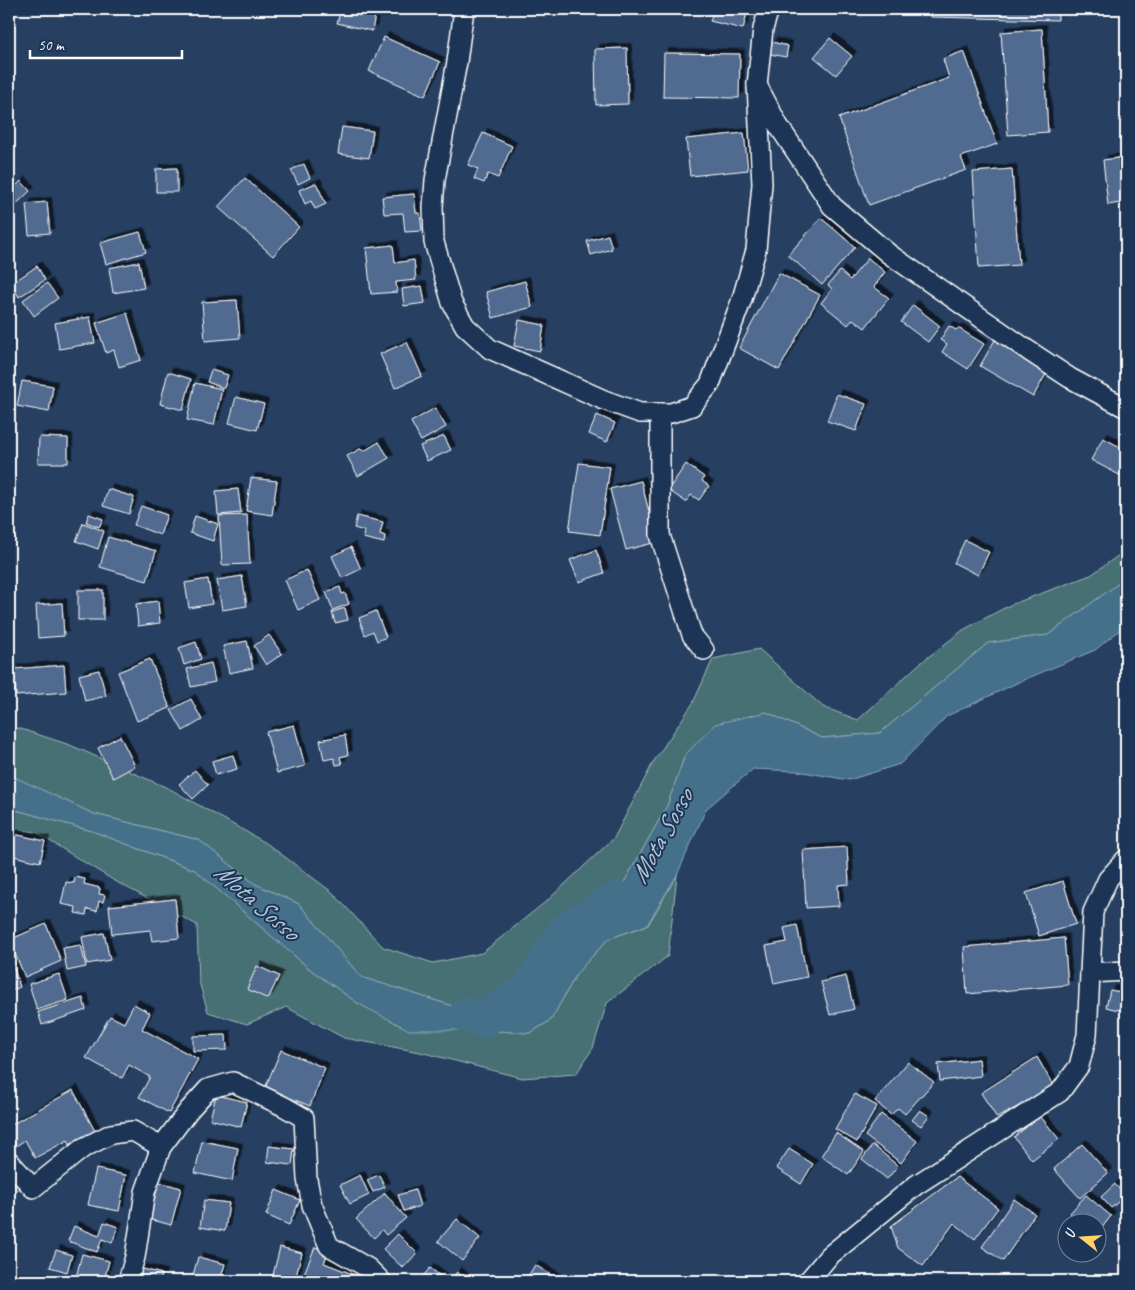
<svg xmlns="http://www.w3.org/2000/svg" width="1135" height="1290" font-family="Caveat,sans-serif">
  <style>
    .green { fill: #466f74; stroke: #a2b7ba }
    .water { fill: #44708a; stroke: #8fa9b9 }
    .lines { fill: none; stroke-linecap: round; stroke-linejoin: round }
    .river { stroke: #44708a; stroke-width: 36 }
    .building { fill: #516a90; stroke: #fff; filter: url(#shadow) }
    .minor-casing { stroke: #fff; stroke-width: 22 }
    .minor { stroke: #1d3557; stroke-width: 19 }
    .labels { text-anchor: middle; stroke-width: 4; stroke-linejoin: round; paint-order: stroke }
    .water-label { font-size: 26px; font-style: italic; fill: #b4c6d0; stroke: #1d3557 }
  </style>
  <defs>
    <filter id="shadow"><feDropShadow dx="4.5" dy="-4.5" stdDeviation="0" flood-color="#0009"/></filter>
  </defs>
  <rect width="100%" height="100%" fill="#274062"/>
  <filter id="ink" filterUnits="userSpaceOnUse"><feTurbulence type="fractalNoise" baseFrequency=".02" numOctaves="2"/><feDisplacementMap in="SourceGraphic" scale="10" xChannelSelector="R" yChannelSelector="G"/><feConvolveMatrix kernelMatrix="1 2 1 2 8 2 1 2 1" color-interpolation-filters="sRGB"/></filter>
  <g filter="url(#ink)">
    <g class="green">
      <polygon points="1126,550 1126,578 1048,635 988,643 880,733 822,738 766,712 685,755 667,806 622,886 581,910 556,965 527,998 459,1008 361,977 299,904 255,884 199,840 94,814 9,775 9,730 18,728 70,745 170,789 266,843 332,892 383,947 433,963 482,953 549,899 614,838 654,761 693,703 713,659 759,649 823,707 858,720 918,665 963,630 1010,605 1091,575"/>
      <polygon points="9,808 92,831 195,870 311,970 359,1004 480,1030 530,1033 551,1020 577,973 608,939 648,925 677,875 668,956 607,1003 593,1048 576,1074 522,1078 420,1052 344,1038 286,1007 247,1024 208,1012 199,982 197,925 113,880 35,832 9,828"/>
    </g>
    <polygon class="water" points="1126,578 1126,625 1095,650 1021,681 947,716 900,764 849,780 797,771 753,769 706,809 677,875 647,925 608,939 577,973 551,1020 530,1033 480,1030 409,1030 359,1004 311,970 195,870 92,831 9,808 9,775 10,775 94,814 199,840 255,884 299,904 361,977 459,1008 527,998 556,965 581,910 622,886 667,806 685,755 715,724 766,712 822,738 880,733 988,643 1048,635"/>
    <g class="lines">
      <polyline class="river" points="467,1015 482,1020 531,987 566,930 618,899"/>
    </g>
    <g class="building">
      <polygon points="341,9 367,9 366,13 375,15 372,31 337,23"/>
      <polygon points="714,9 748,9 743,29 710,21"/>
      <polygon points="931,9 1058,9 1058,20 931,17"/>
      <polygon points="1042,29 1048,132 1008,135 1001,32"/>
      <polygon points="384,37 440,62 425,96 369,71"/>
      <polygon points="830,38 852,56 836,75 814,57"/>
      <polygon points="772,42 788,46 786,57 770,54"/>
      <polygon points="627,48 628,104 596,105 595,49"/>
      <polygon points="964,51 997,144 961,157 966,170 869,205 839,118 949,78 943,59"/>
      <polygon points="664,53 740,54 739,98 663,97"/>
      <polygon points="342,127 373,131 369,158 338,154"/>
      <polygon points="483,133 512,146 498,178 488,174 484,183 474,179 478,169 468,165"/>
      <polygon points="744,133 748,170 690,176 686,139"/>
      <polygon points="1126,157 1126,202 1108,205 1103,160"/>
      <polygon points="304,164 310,178 298,184 291,170"/>
      <polygon points="177,168 177,192 156,192 156,169"/>
      <polygon points="1012,169 1019,265 979,268 973,172"/>
      <polygon points="245,178 299,227 273,256 218,207"/>
      <polygon points="21,181 30,191 9,211 9,193"/>
      <polygon points="316,183 326,204 315,209 311,201 305,204 299,190"/>
      <polygon points="414,194 416,213 420,213 422,231 405,232 403,213 384,214 382,197"/>
      <polygon points="47,202 50,233 29,235 26,204"/>
      <polygon points="821,218 855,247 822,285 788,255"/>
      <polygon points="140,232 146,252 106,264 100,243"/>
      <polygon points="608,235 612,249 591,255 587,241"/>
      <polygon points="393,245 395,263 414,260 416,280 396,282 397,292 371,294 366,248"/>
      <polygon points="868,258 885,272 874,287 889,298 865,328 853,319 848,325 821,303 832,289 828,285 840,271 850,280"/>
      <polygon points="139,262 144,288 113,293 109,268"/>
      <polygon points="37,266 45,280 19,297 11,284"/>
      <polygon points="779,273 820,295 779,370 739,348"/>
      <polygon points="525,281 532,307 493,318 486,292"/>
      <polygon points="47,283 58,298 34,316 23,300"/>
      <polygon points="422,286 425,303 404,306 402,289"/>
      <polygon points="237,300 240,338 205,341 202,302"/>
      <polygon points="913,305 940,326 928,342 901,322"/>
      <polygon points="127,313 141,360 119,367 114,350 106,353 96,323"/>
      <polygon points="90,317 95,343 59,349 55,323"/>
      <polygon points="519,320 544,325 540,351 514,346"/>
      <polygon points="949,326 956,330 958,328 984,344 968,369 942,352 947,344 940,340"/>
      <polygon points="996,338 1049,369 1033,397 980,366"/>
      <polygon points="407,342 422,376 395,388 380,354"/>
      <polygon points="211,370 228,375 224,388 207,382"/>
      <polygon points="168,372 191,379 183,410 160,404"/>
      <polygon points="22,381 53,386 49,412 17,406"/>
      <polygon points="195,383 222,389 214,425 187,420"/>
      <polygon points="837,394 866,404 856,431 827,421"/>
      <polygon points="236,397 264,404 257,430 229,423"/>
      <polygon points="435,408 446,427 421,441 411,422"/>
      <polygon points="597,415 615,423 607,442 589,434"/>
      <polygon points="444,436 451,450 427,461 420,446"/>
      <polygon points="39,437 68,438 68,463 38,463"/>
      <polygon points="1103,438 1126,450 1126,475 1125,478 1091,460"/>
      <polygon points="379,442 389,458 358,476 347,456 360,449 364,451"/>
      <polygon points="579,463 610,467 600,535 569,531"/>
      <polygon points="686,464 704,477 702,481 709,486 699,500 691,495 686,502 668,490"/>
      <polygon points="251,478 277,481 272,515 246,511"/>
      <polygon points="641,481 657,542 626,550 610,489"/>
      <polygon points="108,489 134,497 129,514 103,506"/>
      <polygon points="238,489 241,513 218,515 216,491"/>
      <polygon points="141,506 167,515 160,535 134,525"/>
      <polygon points="89,514 103,519 99,527 86,522"/>
      <polygon points="247,515 250,564 222,565 219,516"/>
      <polygon points="195,516 218,524 213,541 190,533"/>
      <polygon points="357,516 383,522 380,534 385,536 384,543 363,538 364,531 354,528"/>
      <polygon points="83,523 104,531 98,549 76,541"/>
      <polygon points="108,537 156,551 147,581 100,567"/>
      <polygon points="965,540 989,552 978,575 954,563"/>
      <polygon points="351,547 361,569 342,578 332,556"/>
      <polygon points="596,550 604,573 579,582 570,560"/>
      <polygon points="307,570 320,600 298,610 285,580"/>
      <polygon points="242,576 247,606 222,610 217,580"/>
      <polygon points="208,579 212,604 189,608 185,583"/>
      <polygon points="340,587 342,594 345,593 349,604 333,610 326,592"/>
      <rect x="78" y="590" width="25" height="30"/>
      <polygon points="158,601 160,623 138,626 136,604"/>
      <polygon points="62,603 64,636 38,638 36,605"/>
      <polygon points="345,608 348,620 335,623 332,612"/>
      <polygon points="376,611 386,637 377,641 373,631 365,635 359,618"/>
      <polygon points="269,635 282,654 266,665 254,646"/>
      <polygon points="247,641 253,668 229,673 223,646"/>
      <polygon points="196,642 201,659 184,665 179,648"/>
      <polygon points="150,659 170,708 137,721 118,672"/>
      <polygon points="211,663 215,682 191,687 187,669"/>
      <polygon points="64,665 66,692 16,696 14,669"/>
      <polygon points="99,670 106,696 85,701 79,675"/>
      <polygon points="191,699 202,720 183,731 171,710"/>
      <polygon points="294,725 305,766 277,773 266,732"/>
      <polygon points="345,735 348,755 340,757 342,764 336,765 334,758 324,760 320,740"/>
      <polygon points="120,736 135,766 113,778 98,748"/>
      <polygon points="233,755 237,769 216,775 212,761"/>
      <polygon points="195,770 208,785 193,799 179,784"/>
      <polygon points="9,833 45,841 40,862 9,855"/>
      <polygon points="847,847 849,884 838,885 839,906 806,908 803,850"/>
      <polygon points="75,877 85,879 84,884 100,888 99,894 105,895 103,902 99,901 97,911 87,909 86,915 75,913 76,907 61,904 66,882 74,883"/>
      <polygon points="1063,881 1076,924 1039,936 1026,893"/>
      <polygon points="175,899 179,938 152,941 150,930 112,934 109,906"/>
      <polygon points="46,924 61,961 25,977 9,940"/>
      <polygon points="797,925 807,977 774,984 766,946 787,942 784,928"/>
      <polygon points="104,933 110,960 87,964 82,937"/>
      <polygon points="1064,938 1068,985 967,994 964,947"/>
      <polygon points="81,945 86,967 67,971 63,948"/>
      <polygon points="9,954 20,987 9,992"/>
      <polygon points="257,966 279,976 268,999 247,989"/>
      <polygon points="59,974 68,1000 37,1010 29,984"/>
      <polygon points="846,976 854,1009 830,1015 821,982"/>
      <polygon points="1110,990 1126,993 1126,1012 1106,1007"/>
      <polygon points="83,998 86,1010 42,1025 38,1012"/>
      <polygon points="134,1004 150,1013 142,1029 198,1059 169,1113 139,1097 150,1077 129,1065 122,1078 86,1058 110,1016 124,1023"/>
      <polygon points="226,1035 227,1050 193,1051 193,1036"/>
      <polygon points="281,1050 325,1068 310,1106 265,1088"/>
      <polygon points="1037,1057 1054,1087 997,1118 981,1093"/>
      <polygon points="979,1059 981,1076 940,1081 938,1064"/>
      <polygon points="908,1062 934,1082 905,1114 898,1108 891,1115 875,1101"/>
      <polygon points="73,1090 96,1133 71,1147 68,1140 35,1158 25,1140 16,1146 9,1133 9,1126"/>
      <polygon points="855,1094 877,1106 857,1142 835,1129"/>
      <polygon points="216,1095 247,1102 241,1127 210,1119"/>
      <polygon points="920,1110 929,1116 921,1126 912,1120"/>
      <polygon points="881,1114 917,1141 901,1163 865,1136"/>
      <polygon points="1040,1116 1059,1139 1032,1160 1014,1137"/>
      <polygon points="836,1133 864,1152 848,1175 821,1156"/>
      <polygon points="202,1141 238,1148 232,1181 195,1173"/>
      <polygon points="1082,1144 1108,1173 1080,1198 1054,1169"/>
      <polygon points="873,1145 898,1166 887,1179 862,1159"/>
      <polygon points="269,1146 294,1149 292,1165 267,1162"/>
      <polygon points="789,1149 813,1164 801,1184 776,1168"/>
      <polygon points="96,1169 126,1175 119,1211 88,1205"/>
      <polygon points="9,1171 22,1185 9,1199"/>
      <polygon points="360,1175 369,1195 350,1204 340,1185"/>
      <polygon points="379,1175 385,1187 373,1192 367,1180"/>
      <polygon points="957,1177 998,1208 975,1239 954,1223 923,1266 898,1248 891,1226"/>
      <polygon points="159,1182 181,1188 171,1225 149,1219"/>
      <polygon points="1115,1184 1125,1196 1111,1208 1101,1197"/>
      <polygon points="276,1190 300,1200 289,1225 266,1215"/>
      <polygon points="415,1190 420,1206 404,1211 398,1195"/>
      <polygon points="385,1193 406,1218 386,1235 382,1230 374,1238 356,1219"/>
      <polygon points="1086,1195 1111,1216 1098,1233 1098,1222 1082,1222 1070,1213"/>
      <polygon points="1014,1199 1035,1214 1003,1261 982,1247"/>
      <polygon points="204,1200 229,1203 225,1231 200,1227"/>
      <polygon points="457,1219 480,1238 462,1261 438,1241"/>
      <polygon points="104,1222 118,1227 112,1243 102,1239 97,1252 68,1241 74,1226 99,1236"/>
      <polygon points="398,1234 417,1253 403,1268 383,1249"/>
      <polygon points="280,1247 302,1253 295,1280 273,1275"/>
      <polygon points="315,1247 328,1252 324,1263 360,1277 358,1281 301,1281"/>
      <polygon points="56,1250 72,1255 67,1272 50,1267"/>
      <polygon points="82,1254 109,1261 104,1281 75,1281"/>
      <polygon points="198,1257 225,1264 220,1281 202,1281 192,1279"/>
      <polygon points="535,1265 561,1281 525,1281"/>
      <polygon points="139,1268 162,1274 160,1281 136,1281"/>
      <polygon points="430,1268 447,1281 419,1281"/>
      <polygon points="457,1272 468,1281 450,1281"/>
    </g>
    <g class="lines">
      <g class="minor-casing">
        <g id="minor">
          <polyline points="464,9 457,62 435,180 433,207 434,242 452,303 465,326 490,349 604,400 640,413 671,413 692,406 710,384 742,299 756,250 762,184 757,85 778,125 832,206 889,254 1029,351 1070,378 1126,408"/>
          <polyline points="757,85 763,29 769,9"/>
          <polyline points="660,413 660,535 692,635 704,650"/>
          <polyline points="1090,973 1126,971"/>
          <polyline points="9,1161 33,1188 83,1148 111,1134 133,1131 161,1147 189,1110 208,1089 233,1082 283,1106 304,1118 307,1179 312,1205 329,1246 368,1268 381,1281"/>
          <polyline points="128,1281 135,1257 145,1192 161,1147"/>
          <polyline points="808,1281 829,1256 916,1185 1060,1092 1079,1066 1087,1035 1093,912 1108,879 1126,859"/>
        </g>
      </g>
      <use href="#minor" class="minor"/>
    </g>
  </g>
  <g class="labels">
    <g class="water-label">
      <text transform="translate(661 836) rotate(-61)" y="9">Mota Sosso</text>
      <text transform="translate(257 901) rotate(41)" y="9">Mota Sosso</text>
    </g>
  </g>
  <rect width="1135" height="1290" fill="none" stroke="#1d3557" stroke-width="30"/>
  <rect x="15" y="15" width="1105" height="1260" fill="none" stroke="#fff" stroke-width="2" filter="url(#ink)"/>
  <g transform="translate(1082 1238) rotate(287)"><circle r="24" fill="#1d3557" stroke="#77869a"/>
  <path d="M0-4L9 19L0 12L-9 19Z" fill="#ffd166"/>
  <text y="-8" font-size="14" font-weight="bold" text-anchor="middle" fill="#ffffff">U</text>
  </g>
  <path d="M30 50v8h152v-8" fill="none" stroke="#ffffff" stroke-width="2.5"/>
  <text x="38" y="50" font-size="15" fill="#ffffff" stroke="#1d3557" stroke-width="4" paint-order="stroke">50 m</text>
</svg>
